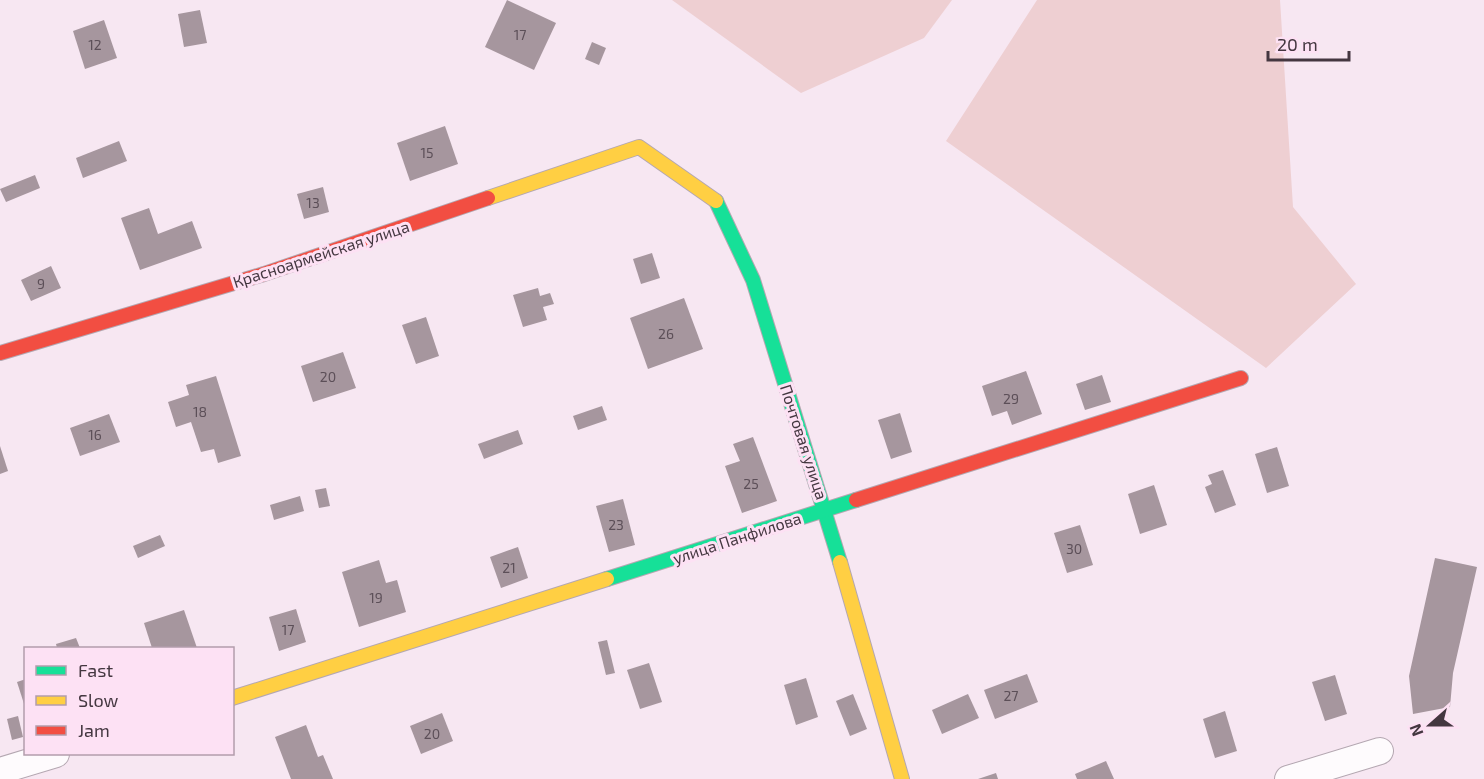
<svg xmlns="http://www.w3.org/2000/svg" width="1484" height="779" font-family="'Exo 2',sans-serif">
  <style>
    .green { fill: #eecfd2 }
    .building { fill: #a6969e }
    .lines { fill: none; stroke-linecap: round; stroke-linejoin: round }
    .street-casing { stroke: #b4a7b1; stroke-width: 28 }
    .fast-casing { stroke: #b4a7b1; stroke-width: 16 }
    .slow-casing { stroke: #b4a7b1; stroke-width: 16 }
    .jam-casing { stroke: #b4a7b1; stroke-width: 16 }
    .street { stroke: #fefbfd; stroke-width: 26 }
    .fast { stroke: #16e098; stroke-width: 14 }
    .slow { stroke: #ffcf43; stroke-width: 14 }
    .jam { stroke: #f24e42; stroke-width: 14 }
    .labels { text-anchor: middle; stroke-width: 6; stroke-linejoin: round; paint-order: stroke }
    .number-label { font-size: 14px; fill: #5c4f58 }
    .street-label { font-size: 16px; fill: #443740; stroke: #fde1f4 }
  </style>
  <rect width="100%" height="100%" fill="#f7e7f2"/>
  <g class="green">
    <polygon points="672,0 952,0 924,38 801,93"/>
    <polygon points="1037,0 1280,0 1293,207 1356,284 1266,368 946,141"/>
  </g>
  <g class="building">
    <polygon points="507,0 556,23 534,70 485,47"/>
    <polygon points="200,10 207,43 184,47 178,14"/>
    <polygon points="104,20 117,58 85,69 73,31"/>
    <polygon points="592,42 606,48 599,65 585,59"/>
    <polygon points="445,126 458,164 410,181 397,143"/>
    <polygon points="119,141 127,161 83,178 76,158"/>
    <polygon points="35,175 40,188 6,202 0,189"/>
    <polygon points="323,187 329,212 304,219 297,194"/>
    <polygon points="149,208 158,234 192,221 202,248 140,270 121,218"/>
    <polygon points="652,253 660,278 641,284 633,259"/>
    <polygon points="51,266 61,288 31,301 21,280"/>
    <polygon points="538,288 540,296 550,293 554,304 543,307 547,320 523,327 513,295"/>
    <polygon points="684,298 703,349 648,369 630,318"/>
    <polygon points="426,317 439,356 416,364 402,325"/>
    <polygon points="343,352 356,388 313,402 301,366"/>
    <polygon points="1026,371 1042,414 1012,425 1007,411 992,416 982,386"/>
    <polygon points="1102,375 1111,402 1085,410 1076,384"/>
    <polygon points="216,376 241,456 218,463 214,449 201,452 191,422 176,427 168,402 189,395 186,385"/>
    <polygon points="602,406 607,420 578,430 573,416"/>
    <polygon points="900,413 912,452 891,459 878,420"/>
    <polygon points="109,414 120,442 80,456 70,428"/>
    <polygon points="518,430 523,444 484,459 478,444"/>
    <polygon points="753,437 777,501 742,513 725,466 740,461 733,444"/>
    <polygon points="0,446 8,471 0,474"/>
    <polygon points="1277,447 1289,486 1267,493 1255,454"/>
    <polygon points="1223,470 1236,505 1215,513 1205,487 1212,484 1208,475"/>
    <polygon points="1154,485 1167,525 1140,534 1128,494"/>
    <polygon points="326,488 330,506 319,508 315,490"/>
    <polygon points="300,496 304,511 274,520 270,505"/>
    <polygon points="623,499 635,545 609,552 596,506"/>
    <polygon points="1080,525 1093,565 1067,573 1054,533"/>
    <polygon points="160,535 165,546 138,558 133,546"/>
    <polygon points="518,547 528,578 501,588 490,557"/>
    <polygon points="1435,558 1477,567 1453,673 1450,707 1413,714 1409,676"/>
    <polygon points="379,560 386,583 397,580 406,612 359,627 342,572"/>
    <polygon points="296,609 306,642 279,651 269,617"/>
    <polygon points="184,610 197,648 152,648 144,623"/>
    <polygon points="76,638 80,648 57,648 56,644"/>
    <polygon points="607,640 615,673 606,675 598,642"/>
    <polygon points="649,663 662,702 640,709 627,670"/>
    <polygon points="1027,674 1038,702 995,719 984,690"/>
    <polygon points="1335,675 1347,714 1325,721 1312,682"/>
    <polygon points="806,678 818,717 796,725 784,685"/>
    <polygon points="26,679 26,707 25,707 17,682"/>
    <polygon points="853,694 867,729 850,736 836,701"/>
    <polygon points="968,694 979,718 942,734 932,710"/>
    <polygon points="1225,711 1237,751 1215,758 1203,719"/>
    <polygon points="442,713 453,741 421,754 410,726"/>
    <polygon points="18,716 23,737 12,740 7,719"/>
    <polygon points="306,725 318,757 323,755 333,779 291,779 275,737"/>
    <polygon points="1106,761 1114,779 1077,779 1075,774"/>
    <polygon points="996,773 998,779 978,779"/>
  </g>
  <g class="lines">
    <g class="street-casing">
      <g id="street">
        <polyline points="0,771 56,754"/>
        <polyline points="1288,779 1380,751"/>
      </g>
    </g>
    <g class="fast-casing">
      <g id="fast">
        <polyline points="716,201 753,280 840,562"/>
        <polyline points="607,579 856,500"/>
      </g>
    </g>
    <g class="slow-casing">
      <g id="slow">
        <polyline points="488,198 639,147 716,201"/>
        <polyline points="840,562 902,779"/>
        <polyline points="232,698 607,579"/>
      </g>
    </g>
    <g class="jam-casing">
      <g id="jam">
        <polyline points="0,353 264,274 488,198"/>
        <polyline points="856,500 1241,378"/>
      </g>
    </g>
    <use href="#street" class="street"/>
    <use href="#fast" class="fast"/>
    <use href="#slow" class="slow"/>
    <use href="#jam" class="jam"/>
  </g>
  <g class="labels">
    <g class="number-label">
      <text x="520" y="40">17</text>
      <text x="95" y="50">12</text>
      <text x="427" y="158">15</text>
      <text x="313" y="208">13</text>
      <text x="41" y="289">9</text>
      <text x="666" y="339">26</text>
      <text x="328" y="382">20</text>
      <text x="1011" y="404">29</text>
      <text x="200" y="417">18</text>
      <text x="95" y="440">16</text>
      <text x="751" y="489">25</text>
      <text x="616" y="530">23</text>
      <text x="1074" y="554">30</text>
      <text x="509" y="573">21</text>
      <text x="376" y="603">19</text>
      <text x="288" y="635">17</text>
      <text x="1011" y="701">27</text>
      <text x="432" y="739">20</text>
    </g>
    <g class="street-label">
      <text transform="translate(321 254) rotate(-18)" y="6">Красноармейская улица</text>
      <text transform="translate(804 442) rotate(72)" y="6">Почтовая улица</text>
      <text transform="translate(737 538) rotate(-18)" y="6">улица Панфилова</text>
    </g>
  </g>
  <rect x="24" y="647" width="210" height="108" fill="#fde1f4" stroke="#b39dac" stroke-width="1.5"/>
  <rect x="36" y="666" width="30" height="9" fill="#16e098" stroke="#b39dac" stroke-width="1.5"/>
  <text x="78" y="677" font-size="18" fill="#443740">Fast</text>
  <rect x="36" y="696" width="30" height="9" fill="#ffcf43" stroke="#b39dac" stroke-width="1.5"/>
  <text x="78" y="707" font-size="18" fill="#443740">Slow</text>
  <rect x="36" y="726" width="30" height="9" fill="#f24e42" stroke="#b39dac" stroke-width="1.5"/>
  <text x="78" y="737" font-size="18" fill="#443740">Jam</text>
  <g transform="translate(1430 725) rotate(249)" stroke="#fde1f4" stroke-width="4.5" paint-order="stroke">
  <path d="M0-4.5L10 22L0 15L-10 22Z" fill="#443740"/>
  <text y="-9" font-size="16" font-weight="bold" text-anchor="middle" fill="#443740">N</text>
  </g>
  <path d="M1268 51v9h81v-9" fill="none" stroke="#443740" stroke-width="3"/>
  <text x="1277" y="51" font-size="18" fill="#443740" stroke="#fde1f4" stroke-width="4.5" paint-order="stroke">20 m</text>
</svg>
